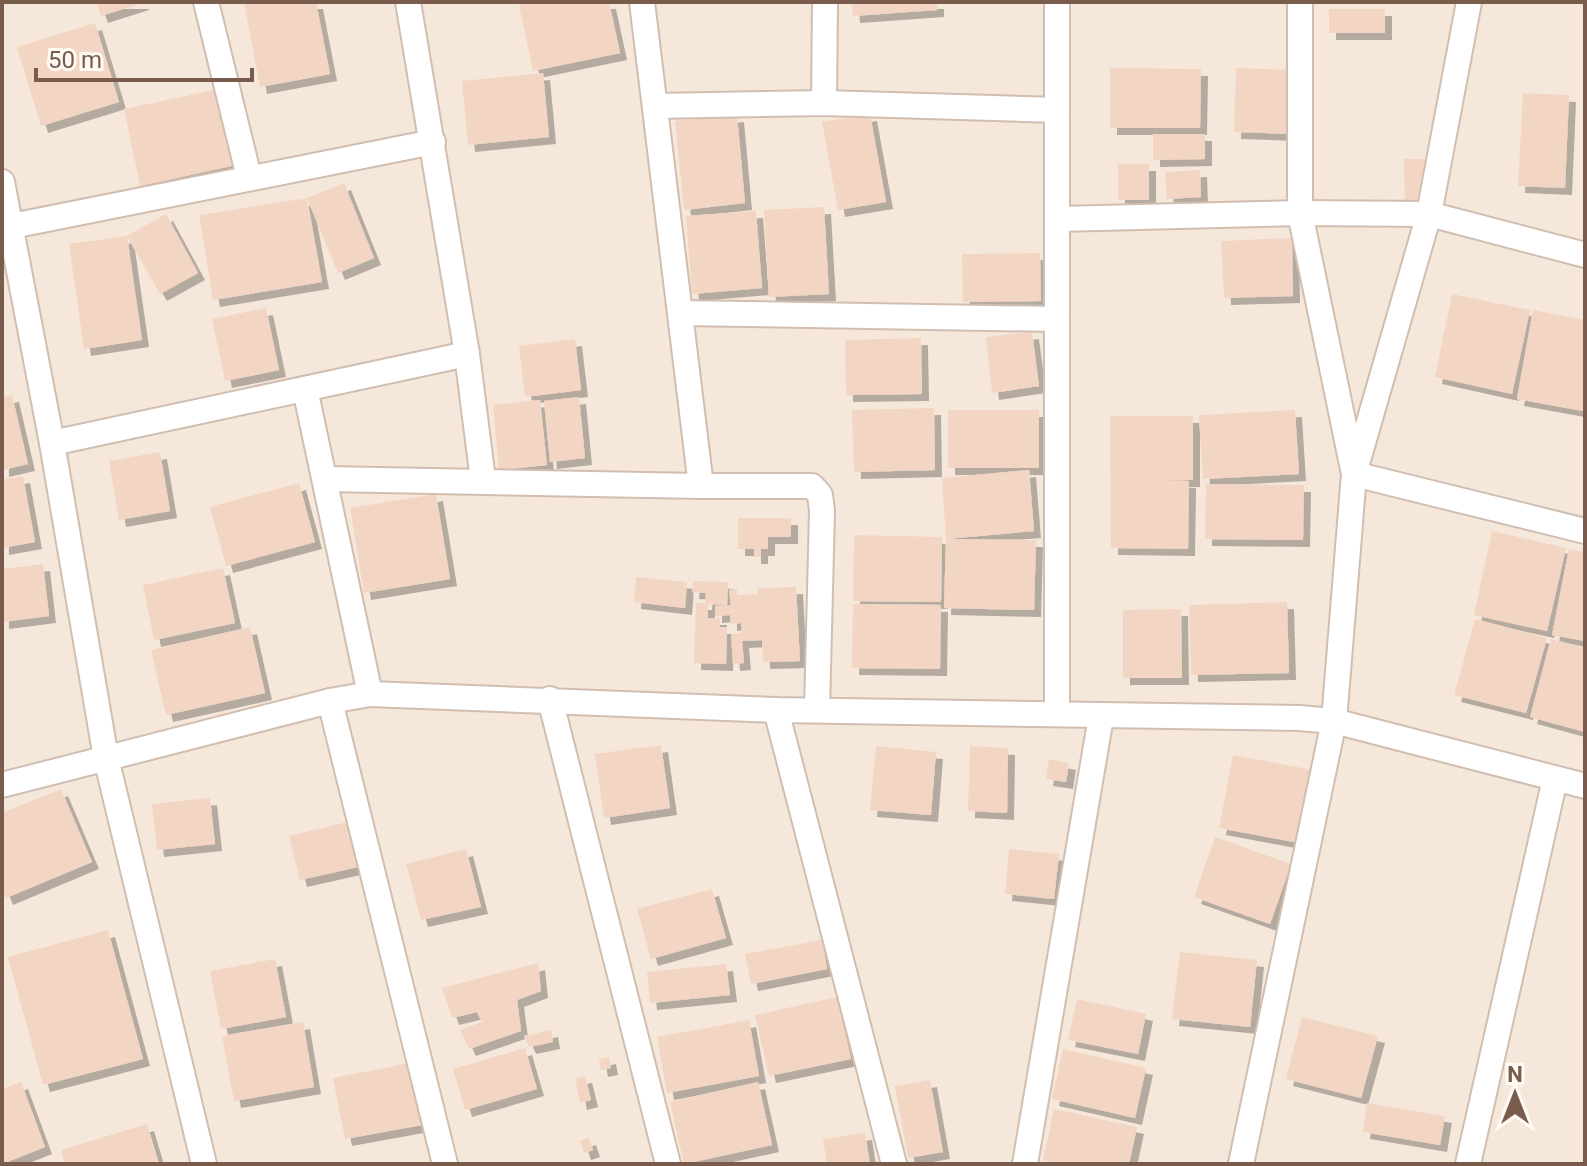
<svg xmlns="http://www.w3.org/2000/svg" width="1587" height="1166" font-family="Roboto,sans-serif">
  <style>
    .residential { fill: #f5e8da }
    .building { fill: #f3d5c3; filter: url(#shadow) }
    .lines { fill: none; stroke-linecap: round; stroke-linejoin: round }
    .street-casing { stroke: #d1beb0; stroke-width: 28 }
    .street { stroke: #fff; stroke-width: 24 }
  </style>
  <defs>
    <filter id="shadow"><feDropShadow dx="7" dy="7" stdDeviation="0" flood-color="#0004"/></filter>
  </defs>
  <rect width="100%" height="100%" fill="#fdf6ec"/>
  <rect class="residential" x="2" y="2" width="1583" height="1162"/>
  <g class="building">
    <polygon points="96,2 142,2 142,3 101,16"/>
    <polygon points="244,2 316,2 330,74 260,87"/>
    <polygon points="534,2 609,2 620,53 533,71 519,5"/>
    <polygon points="852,2 937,2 937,10 853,16"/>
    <rect x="1329" y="9" width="56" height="24"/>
    <polygon points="95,23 119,102 41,126 17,47"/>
    <polygon points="1110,68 1201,69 1200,128 1110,128"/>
    <polygon points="1236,68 1294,70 1291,134 1234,132"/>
    <polygon points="543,73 549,137 468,145 462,81"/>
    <polygon points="219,89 236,165 140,186 124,109"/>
    <polygon points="1523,93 1569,95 1565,188 1518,186"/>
    <polygon points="870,114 886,202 838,210 822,122"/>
    <polygon points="737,115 745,203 684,210 675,121"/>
    <polygon points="1153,134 1205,134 1205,159 1153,160"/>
    <polygon points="1404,159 1429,159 1430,202 1405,203"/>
    <rect x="1118" y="164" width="31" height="36"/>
    <polygon points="1200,170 1201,197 1167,199 1165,172"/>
    <polygon points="344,183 374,258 338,273 307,198"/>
    <polygon points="307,198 322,282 213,300 199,215"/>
    <polygon points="824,207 829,294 769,297 764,210"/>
    <polygon points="756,211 762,288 692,294 686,216"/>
    <polygon points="166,214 198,273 160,294 127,236"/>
    <polygon points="127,236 142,340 84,349 69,244"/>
    <polygon points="1292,238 1293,296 1224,298 1221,241"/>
    <polygon points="1040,253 1041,301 963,302 962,254"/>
    <polygon points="1452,294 1530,310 1512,394 1435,377"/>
    <polygon points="266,308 279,370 225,381 212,319"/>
    <polygon points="1533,310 1585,320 1585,398 1583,411 1517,399"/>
    <polygon points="1032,332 1039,386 992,393 986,337"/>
    <polygon points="921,338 922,394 846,395 845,340"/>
    <polygon points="575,339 581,390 525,397 519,346"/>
    <polygon points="12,395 28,464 2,470 2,397"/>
    <polygon points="579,397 585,458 550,462 544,401"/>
    <polygon points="540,400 547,465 499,470 493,405"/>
    <polygon points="934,408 935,470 854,472 852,410"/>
    <rect x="948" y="410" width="91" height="58"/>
    <polygon points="1295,410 1299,474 1203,479 1199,415"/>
    <polygon points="1110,416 1193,416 1193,480 1160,480 1189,481 1188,549 1111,548"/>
    <polygon points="160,452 170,511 119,520 109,461"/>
    <polygon points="1029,470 1034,531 946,539 1036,540 1034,610 944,608 946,539 942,478"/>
    <polygon points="23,476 35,542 2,548 2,480"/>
    <polygon points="299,483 315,542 226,566 210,507"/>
    <polygon points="1206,484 1304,485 1303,540 1205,539"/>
    <polygon points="436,494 450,579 364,593 350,508"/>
    <polygon points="738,518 791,518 791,537 768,537 768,549 761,549 761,557 754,557 754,549 738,549"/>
    <polygon points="1492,531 1566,548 1547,631 1474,615"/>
    <polygon points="854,535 942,537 941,602 853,601"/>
    <polygon points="1569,549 1585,552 1585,641 1552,635"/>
    <polygon points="43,564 49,616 2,622 2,569"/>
    <polygon points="223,568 235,623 154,640 143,585"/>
    <polygon points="636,577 687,582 685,608 634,602"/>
    <polygon points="693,581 728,582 727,605 708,604 708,618 720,618 720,627 727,627 726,664 694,663 696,603 705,603 706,593 692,592"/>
    <polygon points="796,587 800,661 763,662 762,640 742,641 744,663 733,664 731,634 742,633 741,623 730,624 730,615 715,616 715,606 731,605 729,590 737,589 737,595 758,594 758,588"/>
    <polygon points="1287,602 1289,673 1191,675 1189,605"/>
    <polygon points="853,604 941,605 940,669 852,668"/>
    <polygon points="1181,609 1182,678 1123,678 1123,610"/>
    <polygon points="1475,619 1547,638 1526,713 1454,695"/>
    <polygon points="250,627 265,693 166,715 151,650"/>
    <polygon points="1551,639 1585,648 1585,732 1530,717"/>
    <polygon points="661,745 670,808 604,818 595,754"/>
    <polygon points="876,746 936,752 931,815 870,810"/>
    <polygon points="970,746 1008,748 1007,813 968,811"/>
    <polygon points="1233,755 1313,770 1299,843 1219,828"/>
    <polygon points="1049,759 1069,763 1066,782 1046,779"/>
    <polygon points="61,789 92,862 6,898 2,888 2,813"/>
    <polygon points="210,798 215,844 157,850 152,804"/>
    <polygon points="347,822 358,867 300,880 289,836"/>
    <polygon points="1215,837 1291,864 1270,924 1194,897"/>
    <polygon points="466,849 481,907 421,920 406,864"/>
    <polygon points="1009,849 1059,854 1054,899 1005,894"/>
    <polygon points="712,889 726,938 651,959 637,909"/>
    <polygon points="108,930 143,1059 43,1085 8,957"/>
    <polygon points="822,940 827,969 751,984 745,954"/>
    <polygon points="1180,952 1257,960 1250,1027 1172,1019"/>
    <polygon points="275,959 286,1017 221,1029 210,971"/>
    <polygon points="538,963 541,991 517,1000 521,1031 469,1049 460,1030 482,1022 477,1012 452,1018 442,988"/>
    <polygon points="726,964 730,995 650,1003 647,972"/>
    <polygon points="837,997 851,1059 769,1076 755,1015"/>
    <polygon points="1077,999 1146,1014 1138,1054 1068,1040"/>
    <polygon points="1302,1017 1378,1036 1361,1098 1286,1079"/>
    <polygon points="749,1020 759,1076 667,1093 657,1037"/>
    <polygon points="303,1022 314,1087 234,1101 222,1036"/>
    <polygon points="551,1030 553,1042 529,1047 524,1036"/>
    <polygon points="525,1048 537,1089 465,1110 453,1069"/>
    <polygon points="1063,1049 1146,1068 1135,1118 1052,1099"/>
    <polygon points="609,1057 611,1068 601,1070 599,1059"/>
    <polygon points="410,1063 422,1125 345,1139 333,1078"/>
    <polygon points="585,1076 591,1100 580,1103 575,1078"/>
    <polygon points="930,1080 943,1152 908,1158 895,1086"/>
    <polygon points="21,1082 45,1147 2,1164 2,1089"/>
    <polygon points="758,1082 772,1145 684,1164 670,1102"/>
    <polygon points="1367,1103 1445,1116 1440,1145 1363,1132"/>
    <polygon points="1054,1109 1137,1127 1129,1164 1062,1164 1043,1160"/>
    <polygon points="147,1124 159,1164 65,1164 61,1150"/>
    <polygon points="865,1133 870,1164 827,1164 823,1139"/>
    <polygon points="589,1138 593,1150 584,1153 580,1141"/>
  </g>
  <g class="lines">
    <g class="street-casing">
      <g id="street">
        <polyline points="206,2 249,177"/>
        <polyline points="408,2 467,354 483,480"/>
        <polyline points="642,2 701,486"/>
        <polyline points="1057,2 1057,713"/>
        <polyline points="1300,2 1300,213 1354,474 1585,531"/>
        <polyline points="824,103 825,2"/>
        <polyline points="655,106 824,103 1057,110"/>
        <polyline points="2,182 52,443 106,758 204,1164"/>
        <polyline points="1057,219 1300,213 1429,214 1585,255"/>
        <polyline points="2,228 433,142"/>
        <polyline points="680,313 1057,319"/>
        <polyline points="305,389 370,694"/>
        <polyline points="52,443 467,354"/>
        <polyline points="326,479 701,486 812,486 820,495 822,511 817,710"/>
        <polyline points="550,699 668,1164"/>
        <polyline points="330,701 445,1164"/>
        <polyline points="776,710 894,1164"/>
        <polyline points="2,785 330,701 370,694 776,710 1299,718 1334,721 1585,786"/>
        <polyline points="1025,1164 1101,717"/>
        <polyline points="1241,1164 1334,721 1354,474 1429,214 1469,2"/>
        <polyline points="1468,1164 1555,779"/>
      </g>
    </g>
    <use href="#street" class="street"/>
  </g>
  <rect width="1587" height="1166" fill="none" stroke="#7a5c4d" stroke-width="8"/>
  <g transform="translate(1515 1094)" stroke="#fffaf3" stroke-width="6" paint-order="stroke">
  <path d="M0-6L14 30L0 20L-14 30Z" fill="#7a5c4d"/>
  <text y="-12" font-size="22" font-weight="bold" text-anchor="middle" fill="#7a5c4d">N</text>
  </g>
  <path d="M36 68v12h216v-12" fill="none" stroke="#7a5c4d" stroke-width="4"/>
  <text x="48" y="68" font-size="24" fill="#7a5c4d" stroke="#fffaf3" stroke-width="6" paint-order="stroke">50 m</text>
</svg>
